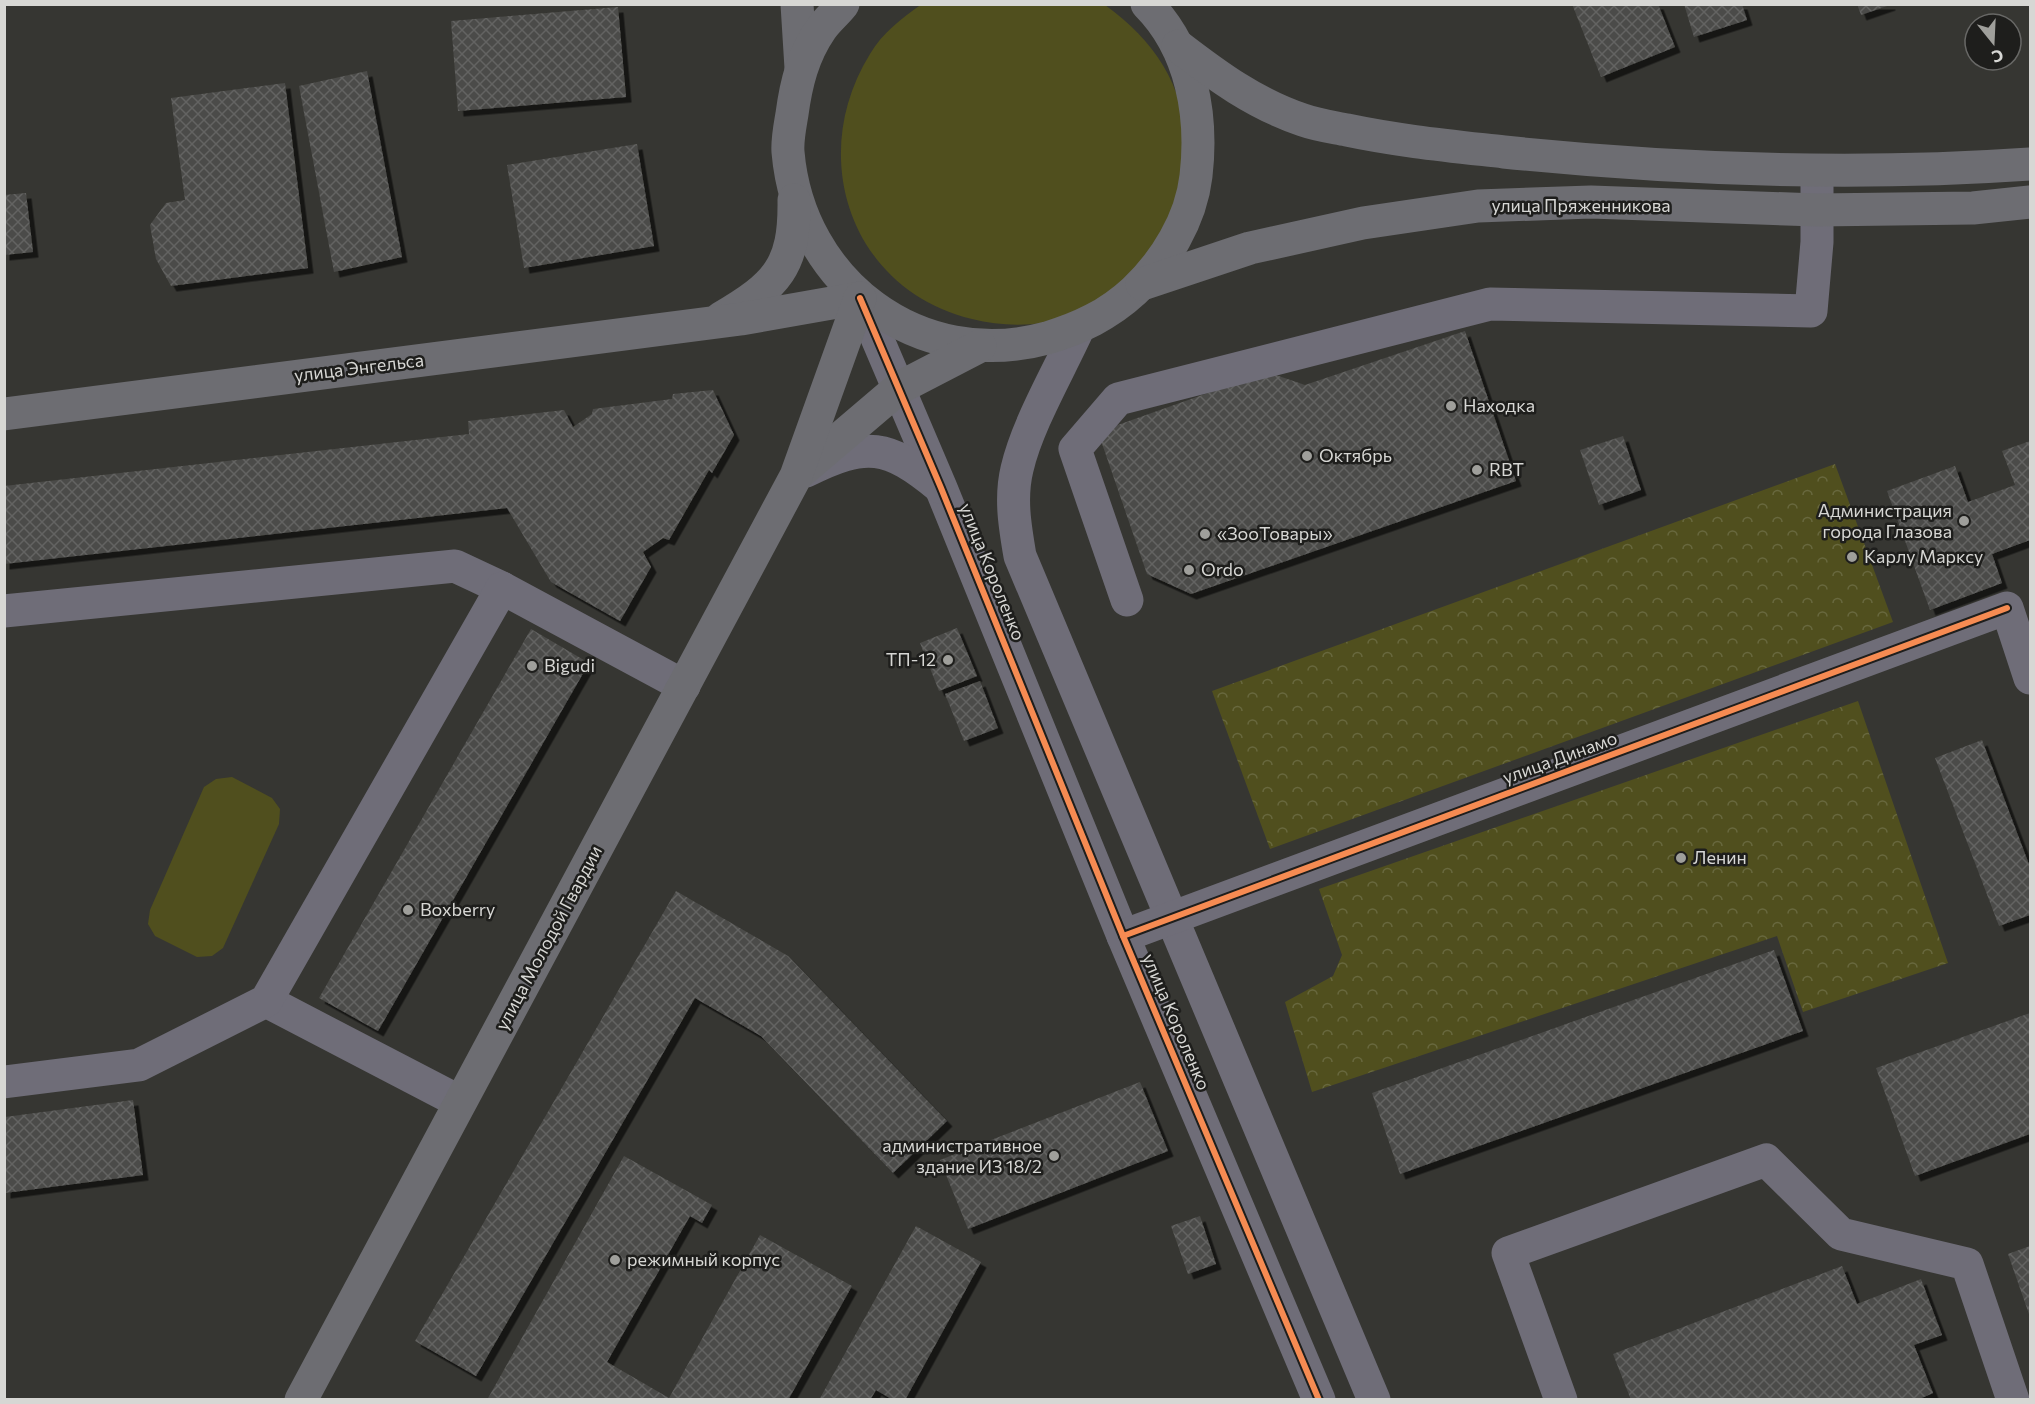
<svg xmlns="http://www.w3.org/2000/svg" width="2035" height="1404" font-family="Commissioner,sans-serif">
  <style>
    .grass { fill: #504f1e }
    .forest { fill: url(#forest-crowns) }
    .building { fill: url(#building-cross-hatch); filter: url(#shadow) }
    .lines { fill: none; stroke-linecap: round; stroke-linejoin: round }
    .minor { stroke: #6f6d78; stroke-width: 33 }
    .major { stroke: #6d6d72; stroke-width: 33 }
    .cycleway-casing { stroke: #1e1e1c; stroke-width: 10 }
    .cycleway { stroke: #f68b52; stroke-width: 6 }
    .poi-dot { fill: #9f9f9b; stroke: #1e1e1c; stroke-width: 2 }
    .labels { text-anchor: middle; stroke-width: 5; stroke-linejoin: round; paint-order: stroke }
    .street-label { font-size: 18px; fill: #d7d7d4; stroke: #1e1e1c }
    .poi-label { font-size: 18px; fill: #d7d7d4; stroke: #1e1e1c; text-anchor: start }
  </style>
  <defs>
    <pattern id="forest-crowns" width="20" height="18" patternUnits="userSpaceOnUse" patternTransform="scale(1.5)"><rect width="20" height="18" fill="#504f1e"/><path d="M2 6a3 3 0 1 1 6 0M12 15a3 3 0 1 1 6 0" fill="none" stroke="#68683e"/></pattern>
    <pattern id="building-cross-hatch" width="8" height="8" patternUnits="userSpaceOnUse" patternTransform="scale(1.5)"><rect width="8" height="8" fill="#4b4b48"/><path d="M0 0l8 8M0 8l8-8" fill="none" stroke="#646462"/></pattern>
    <filter id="shadow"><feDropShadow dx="5.5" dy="5.5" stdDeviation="0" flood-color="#0009"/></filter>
  </defs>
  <rect width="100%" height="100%" fill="#363632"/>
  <g class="grass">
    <path d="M922,4L1105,5C1163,47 1195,102 1182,175C1180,188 1178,202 1175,215C1171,228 1145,265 1135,275C1127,284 1112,290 1101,297C1091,303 1081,312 1070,316C1039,327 1004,327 972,319C851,290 806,157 870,54C882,33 902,18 922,4Z"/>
    <polygon points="232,777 272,798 280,809 279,824 223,948 212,956 197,957 155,936 148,924 150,910 204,787 216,779"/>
  </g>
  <g class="forest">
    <polygon points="1835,464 1893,622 1270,849 1212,691"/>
    <polygon points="1858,701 1948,963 1803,1012 1777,936 1312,1092 1285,1002 1333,976 1342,955 1319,889"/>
  </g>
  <g class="building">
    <polygon points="1572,4 1658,4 1675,47 1601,77"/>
    <polygon points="1684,4 1742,4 1747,20 1694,37"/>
    <polygon points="1857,4 1890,4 1890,5 1861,15"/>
    <polygon points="618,7 626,97 458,111 451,21"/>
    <polygon points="367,71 402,257 334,272 299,86"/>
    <polygon points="285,83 308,268 171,286 156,259 150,225 166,203 185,200 171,98"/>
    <polygon points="637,144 654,246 524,268 507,165"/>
    <polygon points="26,193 33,252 4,255 4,195"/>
    <polygon points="1465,331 1516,481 1191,594 1147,574 1098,432 1267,372 1305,385"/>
    <polygon points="713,390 734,435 712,473 709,470 669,540 663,538 643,552 651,567 620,621 551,582 507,508 4,564 4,486 469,434 468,421 564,410 573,427 592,414 593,409 672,399 673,394"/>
    <polygon points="1623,436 1641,490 1599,505 1580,450"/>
    <polygon points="2030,441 2030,540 1992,554 2002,583 1930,610 1887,491 1955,466 1968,502 2015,485 2002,451"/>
    <polygon points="957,628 977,676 939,691 920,643"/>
    <polygon points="531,629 589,663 378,1031 319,998"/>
    <polygon points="980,681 998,728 964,741 945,694"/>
    <polygon points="1982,740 2030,867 2030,915 1999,926 1935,758"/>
    <polygon points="676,891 788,956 947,1121 893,1173 761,1036 695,998 476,1376 415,1341"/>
    <polygon points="1774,950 1803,1031 1400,1174 1372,1093"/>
    <polygon points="2030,1013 2030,1134 1915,1176 1876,1068"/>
    <polygon points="1140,1082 1168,1151 968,1229 940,1160"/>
    <polygon points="133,1100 143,1175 5,1193 5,1117"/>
    <polygon points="624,1156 712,1205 702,1223 690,1216 607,1362 669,1398 760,1235 852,1286 788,1400 487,1400"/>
    <polygon points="1200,1216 1216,1264 1188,1274 1171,1226"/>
    <polygon points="916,1226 981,1262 905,1400 893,1400 876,1390 870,1400 819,1400"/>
    <polygon points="2030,1246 2030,1317 2008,1254"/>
    <polygon points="1842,1266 1857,1304 1921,1279 1942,1335 1914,1345 1933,1393 1917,1400 1631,1400 1613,1354"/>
  </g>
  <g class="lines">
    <g class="minor">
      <polyline points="860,298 941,488 1123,936 1319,1400"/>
      <path d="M1078,329C1059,371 1027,425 1017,469C1010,498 1015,527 1020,556L1374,1400"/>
      <path d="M806,471C866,441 888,444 940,487"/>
      <polyline points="1127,600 1075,449 1118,399 1490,304 1811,311 1817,242 1817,171"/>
      <polyline points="4,611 455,566 502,588"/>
      <polyline points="1123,936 2007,608 2030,678"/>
      <polyline points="266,1001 460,1102"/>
      <polyline points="4,1082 139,1065 266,1001 502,588 684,686"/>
      <polyline points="1561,1400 1508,1253 1766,1160 1841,1234 1967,1264 2013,1400"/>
    </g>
    <g class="major">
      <polyline points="797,4 801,68"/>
      <path d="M843,4C836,13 827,20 821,29C803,55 796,84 792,114C790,126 787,140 788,152C799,282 919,373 1047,338C1080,328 1108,315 1134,291C1165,262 1191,220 1196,176C1203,116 1192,49 1147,4"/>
      <path d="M1178,46C1217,76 1255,104 1303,120C1317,125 1332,127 1347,130C1399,141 1451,146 1504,152C1679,170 1855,176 2030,164"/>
      <polyline points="1142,284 1250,248 1363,223 1478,206 1591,202 1817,210 1973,208 2030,202"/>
      <path d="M721,318C777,285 795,267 794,200"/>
      <polyline points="4,414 741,319 860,298"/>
      <polyline points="798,474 899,388 980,346"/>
      <polyline points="301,1400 796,476 860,298"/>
    </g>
    <g class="cycleway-casing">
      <g id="cycleway">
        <polyline points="860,298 941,488 1123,936 1319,1400"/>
        <polyline points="1123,936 2007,608"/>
      </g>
    </g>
    <use href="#cycleway" class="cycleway"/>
  </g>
  <g class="poi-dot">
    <circle cx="1451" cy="406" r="6"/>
    <circle cx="1307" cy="456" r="6"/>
    <circle cx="1477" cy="470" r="6"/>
    <circle cx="1964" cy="521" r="6"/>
    <circle cx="1205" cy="534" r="6"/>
    <circle cx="1852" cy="557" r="6"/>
    <circle cx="1189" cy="570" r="6"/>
    <circle cx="948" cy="660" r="6"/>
    <circle cx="532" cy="666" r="6"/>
    <circle cx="1681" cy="858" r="6"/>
    <circle cx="408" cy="910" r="6"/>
    <circle cx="1054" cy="1156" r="6"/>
    <circle cx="615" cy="1260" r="6"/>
  </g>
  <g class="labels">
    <g class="street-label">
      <text x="1581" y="212">улица Пряженникова</text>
      <text transform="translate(359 368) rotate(-7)" y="6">улица Энгельса</text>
      <text transform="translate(992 572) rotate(68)" y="6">улица Короленко</text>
      <text transform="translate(1560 758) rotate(-20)" y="6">улица Динамо</text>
      <text transform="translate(549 938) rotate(-62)" y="6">улица Молодой Гвардии</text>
      <text transform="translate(1176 1022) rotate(67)" y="6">улица Короленко</text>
    </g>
    <g class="poi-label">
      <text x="1463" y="412">Находка</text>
      <text x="1319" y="462">Октябрь</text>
      <text x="1489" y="476">RBT</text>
      <text x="1952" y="517" text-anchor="end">Администрация<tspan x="1952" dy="21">города Глазова</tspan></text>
      <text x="1217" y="540">«ЗооТовары»</text>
      <text x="1864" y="563">Карлу Марксу</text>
      <text x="1201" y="576">Ordo</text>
      <text x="936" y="666" text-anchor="end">ТП-12</text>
      <text x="544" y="672">Bigudi</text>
      <text x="1693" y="864">Ленин</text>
      <text x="420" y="916">Boxberry</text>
      <text x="1042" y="1152" text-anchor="end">административное<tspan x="1042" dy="21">здание ИЗ 18/2</tspan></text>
      <text x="627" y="1266">режимный корпус</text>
    </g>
  </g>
  <rect width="2035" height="1404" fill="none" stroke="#d7d7d4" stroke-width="12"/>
  <g transform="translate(1993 42) rotate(162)"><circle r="28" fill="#1e1e1c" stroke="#686866" stroke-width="1.5"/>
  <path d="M0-4.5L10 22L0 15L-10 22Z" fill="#9f9f9b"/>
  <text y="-9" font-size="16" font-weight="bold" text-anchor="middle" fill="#d7d7d4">С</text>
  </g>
</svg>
